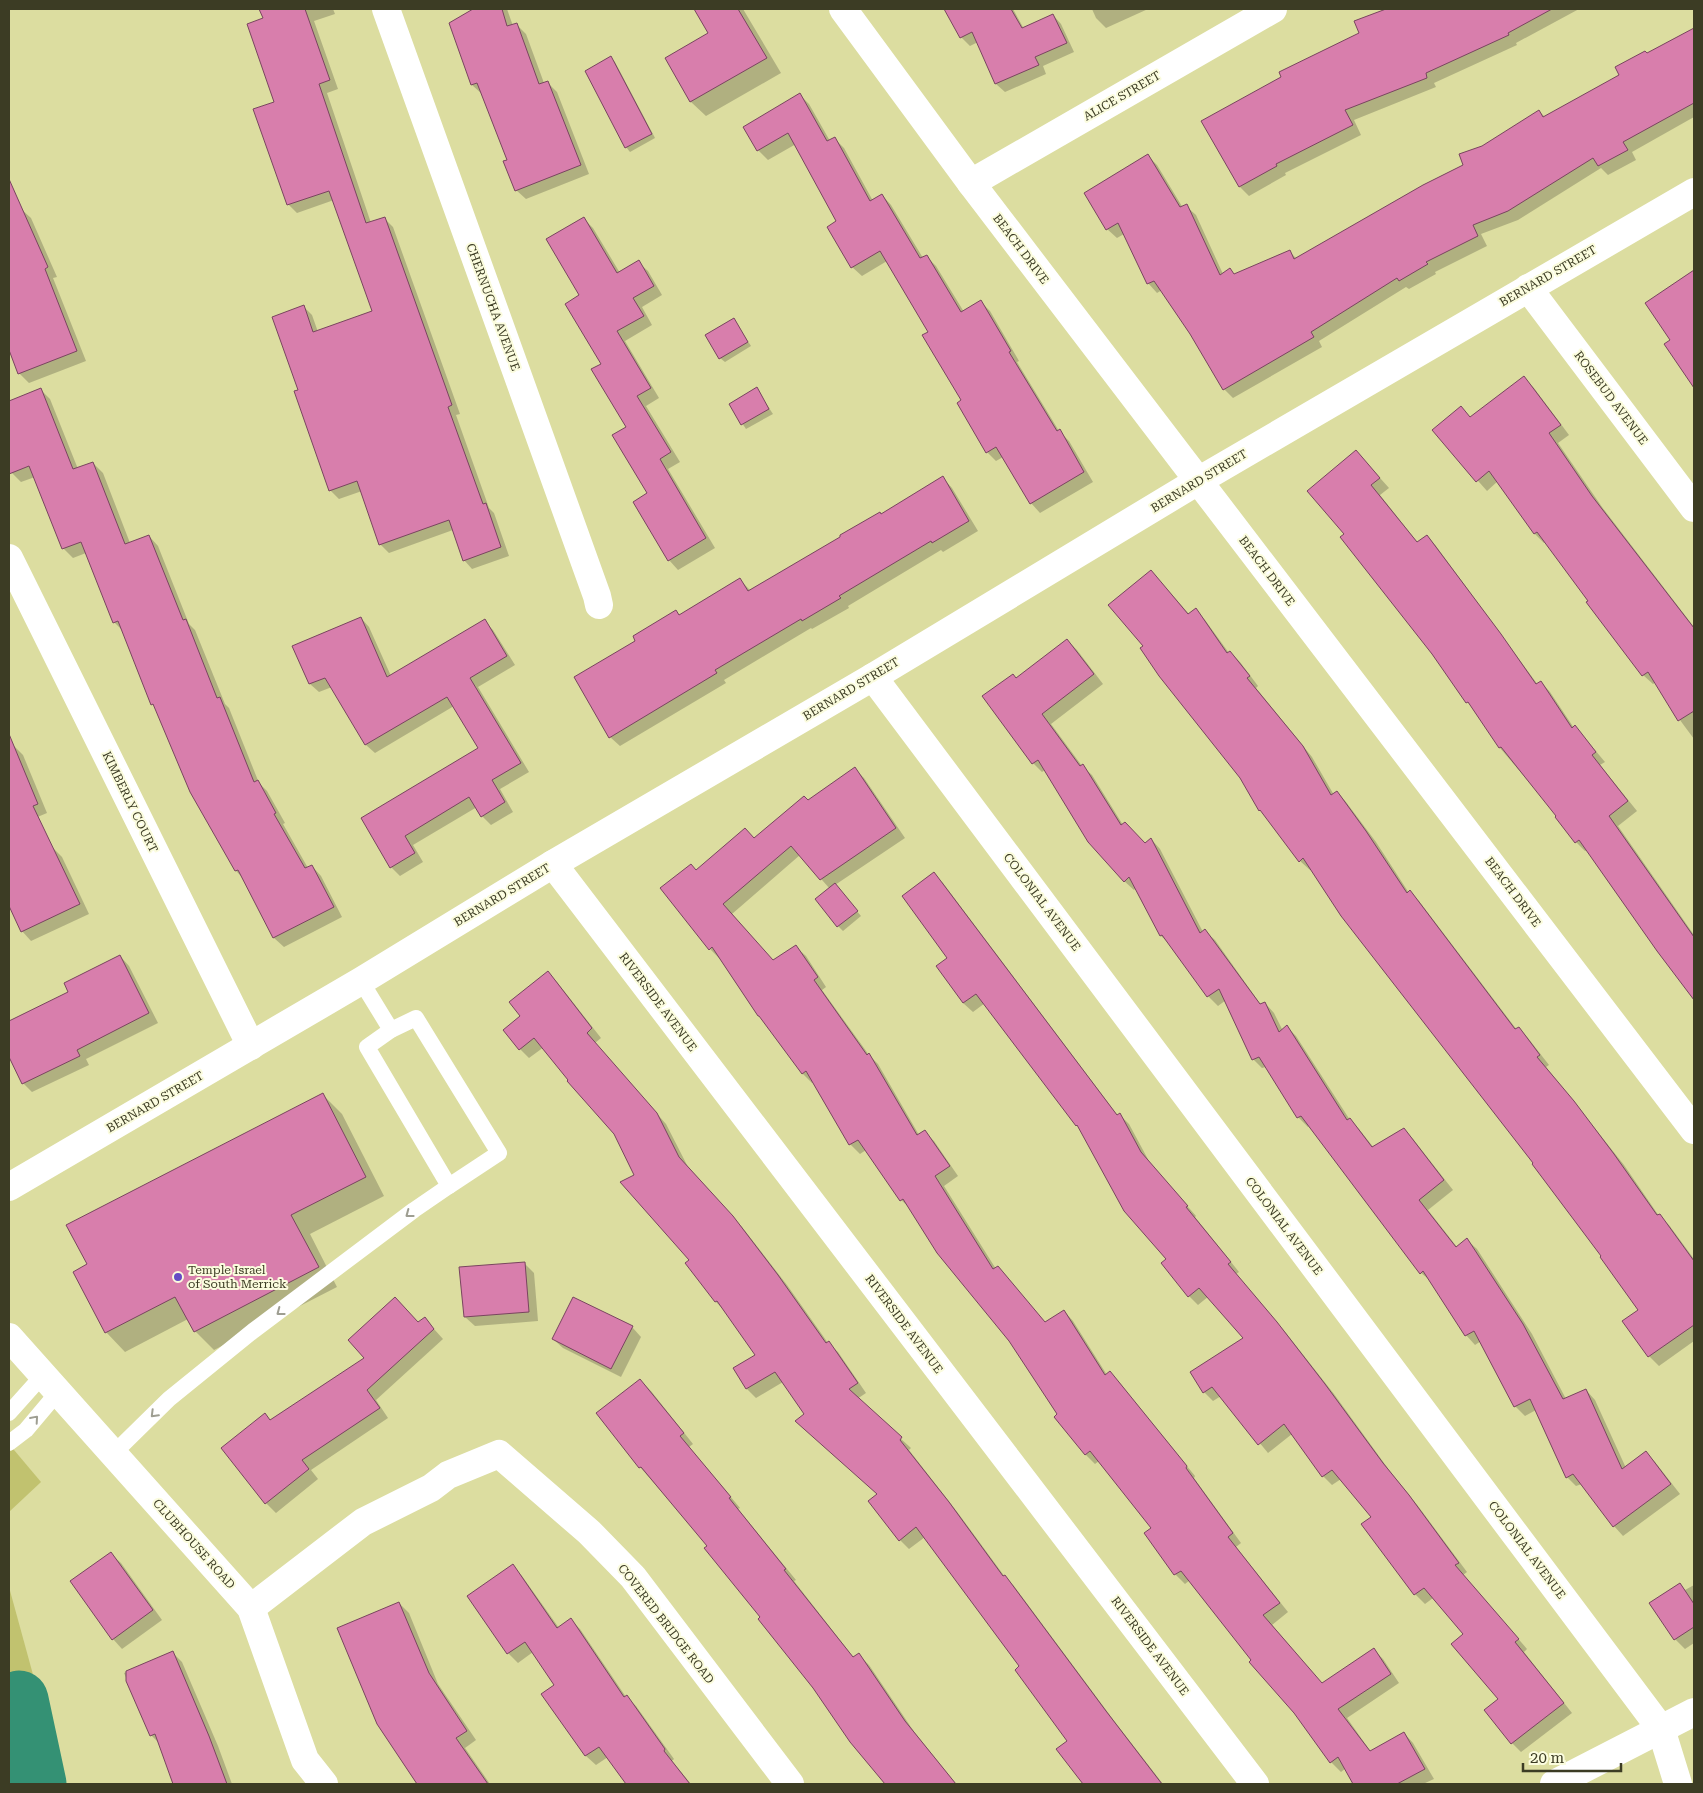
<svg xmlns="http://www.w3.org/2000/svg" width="1703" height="1793" font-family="'Roboto Serif',serif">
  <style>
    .grass { fill: #c1c26f }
    .shadow { fill: #0003 }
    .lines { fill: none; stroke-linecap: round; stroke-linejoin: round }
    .river { stroke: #349174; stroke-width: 59 }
    .building { fill: #d87eac; stroke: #79455f }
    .service { stroke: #fff; stroke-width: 16 }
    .minor { stroke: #fff; stroke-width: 28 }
    .oneway { stroke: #9e9e92 }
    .poi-dot { fill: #664bc4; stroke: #fbfcde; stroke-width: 2 }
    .labels { text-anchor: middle; stroke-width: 4; stroke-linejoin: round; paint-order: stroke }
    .street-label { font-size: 12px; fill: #3c3c24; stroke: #fbfcde }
    .poi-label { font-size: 12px; fill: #3c3c24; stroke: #fbfcde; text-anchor: start }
  </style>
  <rect width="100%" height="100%" fill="#dcdda0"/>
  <g class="grass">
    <polygon points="9,1444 41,1482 9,1512"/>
    <polygon points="9,1587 63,1784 9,1784"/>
  </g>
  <g class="shadow">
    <polygon points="261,9 333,9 335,14 314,21 338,89 327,93 371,223 384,218 393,227 460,414 456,415 489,508 494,513 509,556 472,569 464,560 453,530 389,553 380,544 362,491 339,499 330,490 299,391 304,307 312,315 318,332 373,312 334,200 297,213 288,204 264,19"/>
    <polygon points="476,9 507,9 513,26 517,25 526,34 544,83 547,82 557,92 589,174 526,199 516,190 508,160 482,94 472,85 450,23"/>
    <polygon points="708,9 743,9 781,73 706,116 691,102 667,58 709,34 698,14"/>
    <polygon points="945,9 1013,9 1024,29 1053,15 1061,24 1074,52 1043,66 1046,74 1005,92 996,84 978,42 970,46 961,37"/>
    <polygon points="1092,9 1148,9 1106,28 1096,18"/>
    <polygon points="1389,9 1579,9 1516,43 1517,45 1434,83 1436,87 1354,120 1361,135 1285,173 1286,175 1249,196 1240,187 1360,34 1355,22"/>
    <polygon points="1694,29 1694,117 1632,152 1636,160 1608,175 1601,168 1518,220 1481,234 1487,246 1435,272 1436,274 1409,289 1406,287 1319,341 1322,347 1233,398 1224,389 1191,334 1162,290 1157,293 1148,283 1124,234 1117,238 1107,229 1148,156 1157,165 1183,208 1186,206 1196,215 1223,274 1230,270 1235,275 1290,252 1297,259 1465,165 1482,147 1539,111 1545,117 1621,76 1647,54"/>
    <polygon points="611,58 615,62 655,138 630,152 626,147"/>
    <polygon points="800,95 809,104 830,141 835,139 844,148 873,201 882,195 891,205 923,258 926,256 936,266 964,312 981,302 990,311 1019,361 1017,362 1059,431 1069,441 1093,482 1040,513 1031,503 1003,457 996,461 987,452 929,332 887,261 862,276 852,267 838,221 796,144 768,160 758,150"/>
    <polygon points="21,209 31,218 57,277 53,278 86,361 29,383 19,373 9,347 9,214"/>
    <polygon points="583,218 593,228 620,273 638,262 648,271 662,295 642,307 652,325 625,341 659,398 646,406 680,462 668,469 715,548 678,570 669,560 627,427 603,364 581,296"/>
    <polygon points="1694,275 1694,385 1666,344 1672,340 1692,276"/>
    <polygon points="734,320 751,346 725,362 720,358"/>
    <polygon points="1524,378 1534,388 1569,435 1558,443 1602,507 1694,627 1694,739 1674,712 1656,682 1653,684 1643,675 1546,542 1544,543 1535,534 1498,481 1487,491 1434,431 1461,407 1471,418"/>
    <polygon points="756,389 773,414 746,429 730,405"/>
    <polygon points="41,390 50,399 78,469 93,463 103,473 130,543 149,536 158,546 189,624 195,630 225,704 229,708 259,783 267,791 285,823 283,824 308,868 312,866 321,876 342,917 284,947 274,938 242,877 236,871 191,792 157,708 152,704 124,632 114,622 86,553 73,558 63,548 35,477 21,482 11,472 9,466 9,402"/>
    <polygon points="1356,451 1389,488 1380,495 1418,543 1427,536 1436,546 1538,685 1541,682 1550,692 1574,728 1584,737 1605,762 1600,765 1637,811 1618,826 1694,935 1694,1000 1588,850 1585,851 1576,842 1558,816 1500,748 1474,708 1467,702 1346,534"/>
    <polygon points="943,478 952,488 978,531 943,552 941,550 848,606 849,608 812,629 811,628 724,680 726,683 620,746 610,737 637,641 676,612 681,616 740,580 751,591"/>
    <polygon points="1151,571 1189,614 1195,610 1205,620 1229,653 1230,652 1240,662 1258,686 1256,688 1312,757 1334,795 1337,792 1346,802 1376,842 1409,893 1410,892 1419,901 1517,1030 1519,1028 1528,1038 1549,1065 1546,1067 1624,1165 1659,1216 1669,1225 1694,1259 1694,1341 1659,1366 1649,1356 1640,1310 1603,1256 1535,1163 1312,869 1310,870 1300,861 1269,820 1260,810 1241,777 1144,647"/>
    <polygon points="361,618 369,627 391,676 484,621 493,630 515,665 478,687 529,772 500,789 513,812 491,825 482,816 477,807 413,845 423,862 400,876 391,867 363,818 480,748 454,706 375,753 366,745 332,687 319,692 310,684"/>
    <polygon points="1067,640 1077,650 1103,684 1051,724 1082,766 1092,775 1123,825 1145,844 1151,839 1160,849 1203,932 1205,931 1215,940 1261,1005 1265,1003 1274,1013 1283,1031 1287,1027 1296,1036 1350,1120 1359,1129 1374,1148 1404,1129 1413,1139 1453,1190 1428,1210 1457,1247 1467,1240 1477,1249 1532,1334 1566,1399 1586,1390 1595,1400 1626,1468 1646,1453 1655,1462 1680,1494 1623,1536 1614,1526 1582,1484 1576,1486 1567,1477 1536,1410 1525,1416 1515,1406 1481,1341 1475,1345 1466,1335 1431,1281 1421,1273 1310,1125 1308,1127 1298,1117 1266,1067 1262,1068 1253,1059 1226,1000 1218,1006 1208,996 1171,945 1161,936 1136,888 1134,890 1124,881 1045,770 1042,772 1033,763 1017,679"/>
    <polygon points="13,745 23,755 47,813 9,829 9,747"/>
    <polygon points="855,769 864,778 905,838 835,885 861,916 843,931 838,926 817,899 830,889 800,855 732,914 773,962 796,947 806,956 826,987 822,990 869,1055 878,1064 919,1135 924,1132 934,1141 958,1176 944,1186 996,1269 998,1267 1007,1277 1045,1323 1064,1311 1073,1321 1107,1375 1110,1373 1119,1382 1195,1476 1194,1478 1241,1543 1236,1547 1288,1612 1272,1625 1322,1684 1374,1650 1383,1659 1399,1683 1347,1718 1371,1752 1404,1733 1413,1743 1434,1779 1423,1784 1355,1784 1346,1768 1341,1772 1331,1762 1295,1712 1190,1580 1185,1584 1175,1574 1146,1534 1153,1529 1099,1461 1095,1464 1086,1455 1056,1417 1058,1415 1010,1340 911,1209 901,1200 866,1150 860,1154 850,1144 814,1081 812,1083 802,1073 720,957 719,958 710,949 697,871 754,839"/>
    <polygon points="52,847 62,857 89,914 31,941 22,931 9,903 9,867"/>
    <polygon points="934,874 943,883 1118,1116 1120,1115 1129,1124 1150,1163 1196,1216 1195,1217 1239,1272 1236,1274 1286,1333 1334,1394 1392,1474 1418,1506 1467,1572 1463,1575 1527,1649 1524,1652 1572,1713 1521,1752 1512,1743 1500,1699 1465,1634 1433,1598 1425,1604 1415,1594 1363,1524 1373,1517 1341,1479 1332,1485 1323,1476 1292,1434 1268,1453 1221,1396 1213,1401 1204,1392 1245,1338 1209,1296 1198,1305 1189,1296 1167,1259 1082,1130 985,1003 973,1012 963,1003 949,958"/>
    <polygon points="120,956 129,966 158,1023 86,1059 89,1065 32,1092 23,1083 9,1054 9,1022 70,993"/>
    <polygon points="547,973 557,982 601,1038 595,1043 666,1124 688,1167 742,1227 787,1285 828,1343 838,1352 866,1393 857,1399 911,1448 909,1450 958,1513 1005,1577 1014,1586 1115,1722 1163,1784 1165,1784 1084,1784 1058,1750 1068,1741 1021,1667 925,1537 909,1549 900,1540 879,1495 805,1414 783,1382 756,1398 747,1389 757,1356 725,1311 716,1302 686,1263 691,1260 636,1176 615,1134 544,1047 529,1058 520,1049 522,1016"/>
    <polygon points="322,1094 342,1114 384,1196 310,1234 337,1287 214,1350 195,1331 188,1319 125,1352 106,1332 88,1265"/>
    <polygon points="524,1263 534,1273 538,1321 475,1326 465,1317"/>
    <polygon points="425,1319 443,1339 376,1400 388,1418 311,1470 318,1479 276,1513 266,1503 265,1414 271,1421"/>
    <polygon points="632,1327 641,1337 621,1377 563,1348 553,1339"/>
    <polygon points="640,1380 651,1391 693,1444 689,1447 740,1508 738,1509 796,1580 794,1581 854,1658 859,1655 869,1665 915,1733 956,1784 886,1784 851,1742 814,1688 709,1546 640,1467"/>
    <polygon points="111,1554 121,1563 162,1620 122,1649 113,1639"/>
    <polygon points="512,1566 522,1576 559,1628 571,1620 580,1629 626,1697 636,1706 674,1759 672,1761 691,1784 628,1784 608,1757 596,1765 586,1756 543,1694 556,1685 533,1652 518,1663 508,1653 469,1596"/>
    <polygon points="1680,1584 1685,1590 1694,1585 1694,1643 1685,1649 1675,1639 1651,1603"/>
    <polygon points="399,1603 409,1613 438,1684 476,1740 465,1748 490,1784 425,1784 420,1778"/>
    <polygon points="172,1652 182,1662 218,1746 232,1784 175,1784 160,1744 151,1735 124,1673"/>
  </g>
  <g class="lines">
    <polyline class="river" points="19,1700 37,1784"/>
  </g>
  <g class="building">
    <polygon points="259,9 305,9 330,80 319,84 366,223 385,217 452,405 448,407 483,504 486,503 501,547 463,561 449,520 379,545 357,481 329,491 294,391 298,390 272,317 304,305 313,332 372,311 329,191 287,205 253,109 274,102 247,24 263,18"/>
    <polygon points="473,9 502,9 507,26 517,23 539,84 548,81 581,165 515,191 503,161 507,160 477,83 471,85 449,23"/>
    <polygon points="694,9 738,9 767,58 690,102 665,58 708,33"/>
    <polygon points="944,9 1012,9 1011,9 1022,28 1053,14 1067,43 1035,57 1039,65 995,84 972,32 960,38"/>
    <polygon points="1386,9 1552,9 1508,33 1509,35 1426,73 1427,78 1345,110 1353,125 1276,164 1277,166 1239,187 1201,121 1281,77 1279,72 1359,33 1354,21"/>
    <polygon points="1694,28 1694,103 1623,142 1628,150 1598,166 1593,158 1508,211 1473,225 1478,236 1426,262 1428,264 1399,281 1397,278 1311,332 1314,337 1223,390 1190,334 1154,281 1147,284 1118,223 1106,230 1084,193 1148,154 1180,207 1187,204 1220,275 1230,268 1234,274 1290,250 1294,259 1423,185 1463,165 1459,154 1482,146 1539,110 1543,117 1619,75 1615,67 1645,51 1647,53"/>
    <polygon points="611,56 652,134 625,148 585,71"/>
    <polygon points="800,93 827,141 835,137 870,201 882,194 920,258 927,255 961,312 981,300 1011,351 1009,352 1057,431 1060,429 1084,472 1030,504 996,447 986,453 957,403 961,400 922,335 928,332 880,251 851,268 827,227 836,221 788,133 757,151 743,127"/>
    <polygon points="9,179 48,267 45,269 77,351 18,374 9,350"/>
    <polygon points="584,217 617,273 639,260 654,286 633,298 644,316 617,331 651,388 637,396 671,452 660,459 706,538 668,561 633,502 647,493 612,435 626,427 591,369 601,364 565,304 579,295 546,239"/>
    <polygon points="1694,270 1694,388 1664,344 1670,340 1645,303"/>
    <polygon points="734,318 748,342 719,359 705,335"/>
    <polygon points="1524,376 1561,425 1549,433 1592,496 1694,628 1694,711 1678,721 1648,672 1642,676 1586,602 1588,601 1537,532 1534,534 1489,471 1476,482 1432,430 1461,406 1470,417"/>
    <polygon points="757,387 769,409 741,425 729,404"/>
    <polygon points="41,388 73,469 93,462 125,544 149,535 183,620 186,619 217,698 220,697 254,782 258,780 276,813 274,814 305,868 312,865 334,907 273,938 238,870 235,871 190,792 153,704 151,705 118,621 113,623 81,542 62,549 29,466 9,474 9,401"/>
    <polygon points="1356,450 1380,478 1371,485 1417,542 1427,535 1501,634 1536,684 1541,681 1572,728 1575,725 1596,752 1592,755 1628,801 1609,816 1694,937 1694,1000 1657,951 1579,840 1575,843 1555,817 1556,816 1501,747 1499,748 1468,702 1466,703 1432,654 1340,537 1344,534 1307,491"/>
    <polygon points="943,476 969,521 932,543 931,541 839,596 841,598 802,621 801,619 715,670 717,673 609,738 574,677 635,641 633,636 676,610 679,615 740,578 748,591 840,537 840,535 880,512 881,514"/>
    <polygon points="1151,570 1188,614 1196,608 1227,653 1230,651 1250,676 1247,678 1303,746 1331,795 1337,791 1366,831 1407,893 1410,890 1515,1029 1519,1027 1540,1055 1537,1057 1574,1101 1614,1154 1657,1215 1660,1214 1694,1261 1694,1325 1648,1357 1622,1321 1638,1310 1600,1257 1601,1256 1532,1164 1533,1163 1341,916 1303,858 1299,862 1260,810 1259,811 1240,778 1159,676 1140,648 1143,646 1108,605"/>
    <polygon points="361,617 387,677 485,619 507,656 470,678 521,763 492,780 505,802 481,817 469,797 405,836 415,853 390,868 361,818 478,748 447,697 365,745 325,678 309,684 292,646"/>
    <polygon points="1067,639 1094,674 1042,714 1080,766 1083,764 1121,825 1125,822 1145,843 1151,838 1200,933 1205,929 1260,1004 1265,1002 1279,1032 1287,1025 1347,1120 1350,1118 1372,1147 1404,1128 1444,1180 1419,1200 1456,1247 1467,1238 1523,1324 1563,1399 1586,1389 1622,1469 1646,1451 1671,1484 1613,1527 1573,1474 1566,1478 1530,1399 1514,1407 1474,1331 1465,1336 1423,1271 1420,1274 1301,1116 1297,1118 1259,1057 1252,1060 1219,989 1207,997 1162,935 1160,936 1129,877 1124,882 1088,842 1038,760 1032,764 982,696 1013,674 1016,678"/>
    <polygon points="9,734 38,804 33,806 80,904 21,932 9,906"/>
    <polygon points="855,767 896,828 820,880 791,846 723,904 773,960 796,945 818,977 814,980 867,1055 869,1053 917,1135 925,1130 950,1166 935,1176 993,1269 998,1266 1045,1322 1064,1310 1105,1375 1110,1371 1187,1466 1186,1468 1233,1533 1228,1537 1280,1603 1263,1615 1322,1683 1374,1648 1391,1674 1338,1709 1370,1751 1404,1732 1425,1769 1397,1784 1353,1784 1338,1757 1330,1763 1294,1713 1249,1662 1251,1660 1181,1571 1174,1575 1144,1533 1151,1528 1090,1451 1085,1455 1054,1417 1057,1414 1009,1341 937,1253 903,1199 900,1201 858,1140 849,1145 806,1071 802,1074 759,1016 758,1016 712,947 709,950 660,888 691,864 696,870 745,828 754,838 804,796 808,800"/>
    <polygon points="934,872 1117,1115 1120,1113 1141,1152 1188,1206 1186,1207 1231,1262 1228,1264 1277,1322 1325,1384 1383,1463 1409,1495 1459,1563 1455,1565 1519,1639 1515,1642 1564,1703 1511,1744 1484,1710 1498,1699 1451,1644 1463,1634 1424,1588 1414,1595 1361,1524 1371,1517 1332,1470 1322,1477 1284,1424 1258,1445 1212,1387 1203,1393 1190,1372 1243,1338 1199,1288 1188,1297 1161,1263 1166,1259 1124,1211 1077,1125 1076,1126 976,994 963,1003 936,966 947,958 902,896"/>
    <polygon points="835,883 858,911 837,927 815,899"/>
    <polygon points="120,955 149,1013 77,1050 80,1056 22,1084 9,1057 9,1021 68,992 64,983"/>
    <polygon points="548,971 592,1028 587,1033 657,1113 679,1157 733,1216 778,1275 826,1343 829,1341 858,1383 849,1389 902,1437 900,1440 949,1502 1003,1576 1005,1575 1106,1711 1162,1784 1083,1784 1056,1749 1067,1741 1015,1670 1019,1666 916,1527 899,1541 868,1501 877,1494 795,1421 804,1414 775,1372 746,1389 733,1368 755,1355 717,1301 715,1302 685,1263 689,1260 620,1182 634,1175 614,1134 567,1081 568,1080 534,1038 519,1050 503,1030 520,1016 509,1002"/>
    <polygon points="323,1093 366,1177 291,1215 319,1267 194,1332 175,1297 105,1333 73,1272 87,1264 66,1225"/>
    <polygon points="525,1262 529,1312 464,1317 459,1267"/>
    <polygon points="395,1297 418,1322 425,1317 434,1329 367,1390 380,1408 302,1460 309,1469 265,1504 221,1448 265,1413 270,1420 364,1358 348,1340"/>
    <polygon points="573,1297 633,1326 611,1369 552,1339"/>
    <polygon points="640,1379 684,1433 680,1436 731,1497 729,1498 786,1569 784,1570 853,1657 859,1653 905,1721 956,1784 885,1784 850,1742 813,1688 758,1619 760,1617 704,1548 707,1546 641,1467 639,1468 596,1413"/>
    <polygon points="111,1552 153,1610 112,1640 70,1581"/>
    <polygon points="513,1564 557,1628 571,1618 624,1697 627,1695 665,1749 664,1751 690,1784 626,1784 599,1747 585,1756 541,1694 554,1685 525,1642 507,1654 467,1596"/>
    <polygon points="1680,1583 1694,1604 1694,1627 1674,1640 1649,1603"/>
    <polygon points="399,1602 429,1673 467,1731 456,1738 488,1784 417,1784 377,1724 337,1628"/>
    <polygon points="173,1651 209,1736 227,1784 173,1784 155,1734 150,1736 126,1681 126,1671"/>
  </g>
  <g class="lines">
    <g class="service">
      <polyline points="361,981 391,1030"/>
      <polygon points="416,1018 499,1153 449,1186 367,1047 391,1030"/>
      <polyline points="9,1413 43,1375"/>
      <polyline points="9,1443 26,1430 58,1392"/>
      <polyline points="113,1454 169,1399 253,1331 414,1210 449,1186"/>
    </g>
    <g class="minor">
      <polyline points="386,9 597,596 599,605"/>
      <polyline points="843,9 971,183 1694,1130"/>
      <polyline points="971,183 1273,9"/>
      <polyline points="1528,288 1694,508"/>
      <polyline points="9,558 251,1046"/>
      <polyline points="873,677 1661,1729 1678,1784"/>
      <polyline points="553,864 1255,1784"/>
      <polyline points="9,1187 361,981 553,864 873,677 1198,481 1694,192"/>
      <polyline points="9,1337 251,1608 305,1760 324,1784"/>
      <polyline points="251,1608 363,1522 431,1488 448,1475 499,1454 589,1532 633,1577 790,1784"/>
      <polyline points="1554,1784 1694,1712"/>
    </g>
  </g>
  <defs><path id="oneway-chevron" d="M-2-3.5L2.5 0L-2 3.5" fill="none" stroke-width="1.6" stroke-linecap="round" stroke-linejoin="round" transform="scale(1.25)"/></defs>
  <g class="oneway">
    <use href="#oneway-chevron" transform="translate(409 1214) rotate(143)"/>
    <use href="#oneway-chevron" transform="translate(280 1312) rotate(143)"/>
    <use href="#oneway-chevron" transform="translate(154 1414) rotate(135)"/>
    <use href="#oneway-chevron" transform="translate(35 1419) rotate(-49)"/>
  </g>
  <circle class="poi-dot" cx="178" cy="1277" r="5"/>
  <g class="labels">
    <g class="street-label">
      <text transform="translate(1122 96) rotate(-30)" y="4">ALICE STREET</text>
      <text transform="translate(1021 249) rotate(53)" y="4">BEACH DRIVE</text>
      <text transform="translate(1548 276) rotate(-30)" y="4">BERNARD STREET</text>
      <text transform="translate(493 307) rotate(70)" y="4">CHERNUCHA AVENUE</text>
      <text transform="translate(1611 398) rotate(53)" y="4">ROSEBUD AVENUE</text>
      <text transform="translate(1199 481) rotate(-31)" y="4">BERNARD STREET</text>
      <text transform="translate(1267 571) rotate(53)" y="4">BEACH DRIVE</text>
      <text transform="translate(851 689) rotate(-31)" y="4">BERNARD STREET</text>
      <text transform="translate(130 802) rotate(64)" y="4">KIMBERLY COURT</text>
      <text transform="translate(1513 892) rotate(53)" y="4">BEACH DRIVE</text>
      <text transform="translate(502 895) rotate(-31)" y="4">BERNARD STREET</text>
      <text transform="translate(1042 902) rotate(53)" y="4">COLONIAL AVENUE</text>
      <text transform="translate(658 1002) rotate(53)" y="4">RIVERSIDE AVENUE</text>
      <text transform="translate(155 1102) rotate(-30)" y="4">BERNARD STREET</text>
      <text transform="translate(1284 1226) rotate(53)" y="4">COLONIAL AVENUE</text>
      <text transform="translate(904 1324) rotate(53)" y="4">RIVERSIDE AVENUE</text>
      <text transform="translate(194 1544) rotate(48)" y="4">CLUBHOUSE ROAD</text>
      <text transform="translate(1527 1550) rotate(53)" y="4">COLONIAL AVENUE</text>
      <text transform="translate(666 1624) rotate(52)" y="4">COVERED BRIDGE ROAD</text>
      <text transform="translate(1150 1646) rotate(53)" y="4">RIVERSIDE AVENUE</text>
    </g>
    <g class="poi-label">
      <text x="188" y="1274">Temple Israel<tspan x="188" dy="14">of South Merrick</tspan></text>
    </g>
  </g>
  <rect width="1703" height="1793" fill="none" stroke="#3c3c24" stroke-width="20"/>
  <path d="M1523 1763v8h98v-8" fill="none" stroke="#3c3c24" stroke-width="2.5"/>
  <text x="1530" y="1763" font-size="15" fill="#3c3c24" stroke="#fbfcde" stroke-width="4" paint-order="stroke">20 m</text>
</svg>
